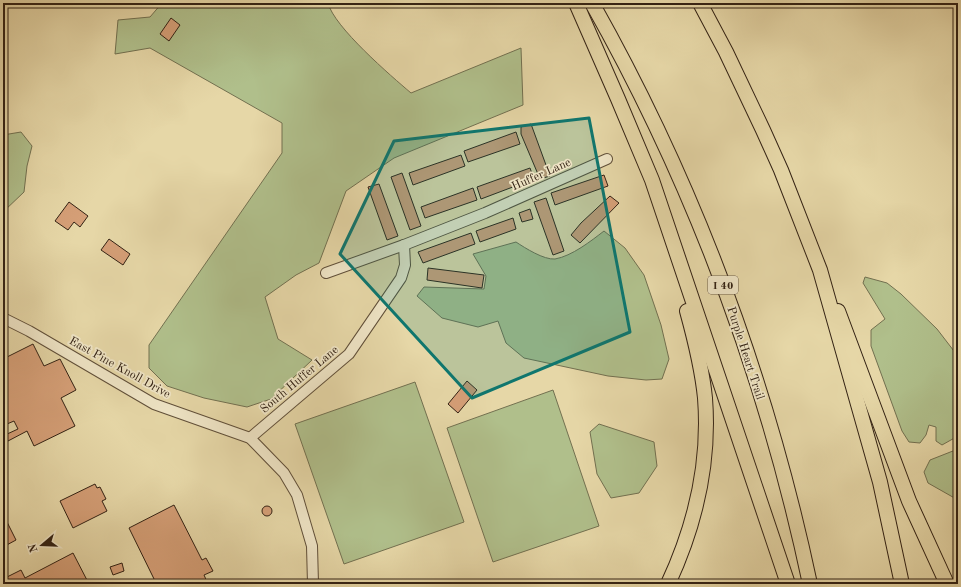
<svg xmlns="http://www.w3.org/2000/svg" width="961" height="587" font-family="'Old Standard TT',serif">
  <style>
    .green { fill: #b0bf8b; stroke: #727050 }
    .building { fill: #d59f77; stroke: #332214 }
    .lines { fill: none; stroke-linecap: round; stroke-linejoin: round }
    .minor-casing { stroke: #604f39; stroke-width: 12 }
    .highway-casing { stroke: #332214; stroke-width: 16 }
    .minor { stroke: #efe5c6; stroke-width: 10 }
    .highway { stroke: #e6d7a7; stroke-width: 14 }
    .marked { fill: #0f766e; fill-opacity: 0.2; stroke: #0f766e; stroke-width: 3; stroke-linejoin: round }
    .labels { text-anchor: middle; stroke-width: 3.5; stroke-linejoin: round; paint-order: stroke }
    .shield { fill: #efe5c6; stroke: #6b5c49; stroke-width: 1 }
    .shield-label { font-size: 11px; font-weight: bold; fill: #332214 }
    .street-label { font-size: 12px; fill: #332214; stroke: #efe5c6 }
  </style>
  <rect width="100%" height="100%" fill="#e6d7a7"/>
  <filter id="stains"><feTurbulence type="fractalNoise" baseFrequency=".005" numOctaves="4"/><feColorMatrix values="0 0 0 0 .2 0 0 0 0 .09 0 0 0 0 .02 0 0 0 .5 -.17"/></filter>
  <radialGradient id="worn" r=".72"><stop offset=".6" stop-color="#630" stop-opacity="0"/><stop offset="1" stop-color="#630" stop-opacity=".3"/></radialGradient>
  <g class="green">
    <path d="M162,3H328C334,27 391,76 411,93L521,48L523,105L394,158L346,191L319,263L296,275L265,297L278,339L312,360L271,399L247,407L204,398L167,386L149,368V345L282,153V123L150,48L115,54L118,20L150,17Z"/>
    <polygon points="21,132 32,146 27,166 24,192 3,212 3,135"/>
    <path d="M604,231L625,248L644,275L661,325L669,359L662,379L646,380L608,376L524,358L506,343L498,321L478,327L442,318L417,296L424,287L484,289L486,276L473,254L516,242C525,248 544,260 555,259C572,256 591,241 604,231Z"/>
    <polygon points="865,277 887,283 901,294 937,329 957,355 958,436 942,445 936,441 936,427 929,425 926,435 920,443 909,442 902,431 871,346 871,330 885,319 863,283"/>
    <polygon points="415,382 464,522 344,564 295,424"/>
    <polygon points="553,390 599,526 493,562 447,428"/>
    <polygon points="599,424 654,442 657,466 639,493 611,498 597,474 590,432"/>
    <polygon points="958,449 958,500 928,483 924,472 930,460"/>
  </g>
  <g class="building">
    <polygon points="171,18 180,25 169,41 160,34"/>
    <polygon points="531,124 550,176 540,179 521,134 521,127"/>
    <polygon points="516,132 520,144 468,162 464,151"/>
    <polygon points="461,155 465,166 413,185 409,173"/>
    <polygon points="530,168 534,179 481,199 477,187"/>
    <polygon points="402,173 421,226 410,230 391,177"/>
    <polygon points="604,175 608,186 555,205 551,193"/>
    <polygon points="379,184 398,236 387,240 368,187"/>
    <polygon points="473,188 477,200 425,218 421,207"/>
    <polygon points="610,196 619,203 580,243 571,235 581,223"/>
    <polygon points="546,198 564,251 553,255 534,202"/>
    <polygon points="69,202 88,216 80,227 74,222 68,230 55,221"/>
    <polygon points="530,209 533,219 522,222 519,213"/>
    <polygon points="513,218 516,229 480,242 476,231"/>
    <polygon points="471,233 475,244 423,263 418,252"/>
    <polygon points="109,239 130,254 123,265 101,250"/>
    <polygon points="428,268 484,275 482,288 427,280"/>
    <polygon points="33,344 44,366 60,359 76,390 61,398 75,426 34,446 27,431 8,441 5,435 18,429 14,421 7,424 3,417 3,359"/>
    <polygon points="467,381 477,390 458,413 448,404"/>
    <polygon points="95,484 97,488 100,487 106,499 102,501 107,511 73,528 60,501"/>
    <polygon points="174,505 202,560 206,558 213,571 204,575 208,584 155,584 156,583 129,528"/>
    <circle cx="267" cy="511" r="5"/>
    <polygon points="3,514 16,540 3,547"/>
    <polygon points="73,553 89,584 3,584 3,579 21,570 25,578"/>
    <polygon points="122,563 124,571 113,575 110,567"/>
  </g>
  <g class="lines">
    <g class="minor-casing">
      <g id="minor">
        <polyline points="326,273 404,245"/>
        <polyline points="3,318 29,331 154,404 250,438 284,473 297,495 312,546 313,584"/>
        <polyline points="250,438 349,354 401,278 405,265 404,245 485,213 607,159"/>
      </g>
    </g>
    <g class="highway-casing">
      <g id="highway">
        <polyline points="576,3 618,99 652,180 788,584"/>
        <path d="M592,3C694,184 767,381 810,584"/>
        <polyline points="700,3 726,52 763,130 781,170 820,270 880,482 902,584"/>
        <polyline points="838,311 909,501 947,584"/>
        <path d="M668,584C695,526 710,462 705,398C702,368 695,340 687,311"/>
      </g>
    </g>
    <use href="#minor" class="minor"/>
    <use href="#highway" class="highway"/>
  </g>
  <path class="marked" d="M589,118L630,332L472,398L340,254L394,141Z"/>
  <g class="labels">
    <rect class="shield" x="708" y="276" width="30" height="18" rx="3"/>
    <g class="shield-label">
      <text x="723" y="289">I 40</text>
    </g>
    <g class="street-label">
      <text transform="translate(541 174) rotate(-24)" y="4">Huffer Lane</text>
      <text transform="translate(746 353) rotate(72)" y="4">Purple Heart Trail</text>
      <text transform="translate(120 367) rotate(29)" y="4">East Pine Knoll Drive</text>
      <text transform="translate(299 379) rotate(-40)" y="4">South Huffer Lane</text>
    </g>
  </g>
  <rect width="961" height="587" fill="none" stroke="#e6d7a7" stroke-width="16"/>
  <rect x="4" y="4" width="953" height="579" fill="none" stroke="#332214" stroke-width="2"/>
  <rect x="8" y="8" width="945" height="571" fill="none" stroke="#332214"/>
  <g transform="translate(42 545) rotate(251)" stroke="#efe5c6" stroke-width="3" paint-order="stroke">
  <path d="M0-3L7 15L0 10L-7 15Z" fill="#332214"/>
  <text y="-6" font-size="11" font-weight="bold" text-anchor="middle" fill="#332214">N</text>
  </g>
  <rect width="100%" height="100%" filter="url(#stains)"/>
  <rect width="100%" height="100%" fill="url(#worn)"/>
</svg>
